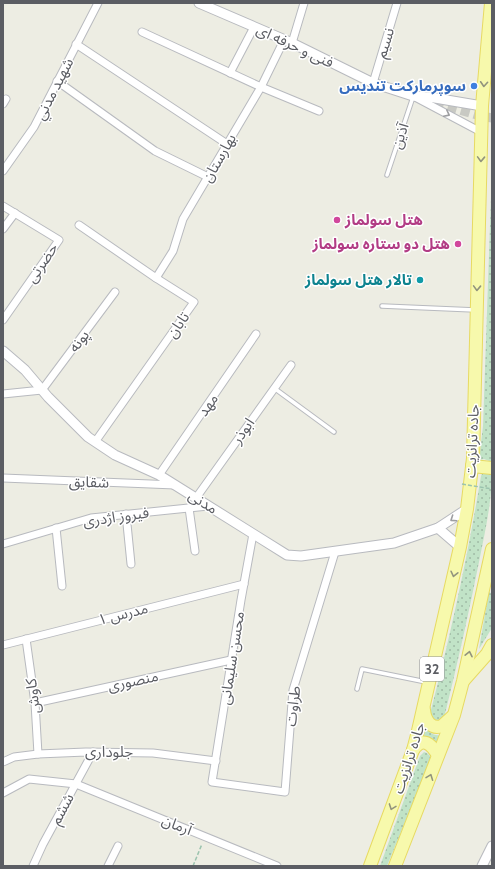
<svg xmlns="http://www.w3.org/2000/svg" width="495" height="869" font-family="Cabin,'Noto Sans Arabic',sans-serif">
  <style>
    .grass { fill: url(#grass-dots) }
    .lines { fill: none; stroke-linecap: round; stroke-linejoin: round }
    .tertiary-tunnel { stroke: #c8c9c3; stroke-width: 9; stroke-dasharray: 9 4.5; stroke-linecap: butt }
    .service-casing { stroke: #b8babf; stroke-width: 5.5 }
    .minor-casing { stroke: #b8babf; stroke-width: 9 }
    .tertiary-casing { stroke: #b8babf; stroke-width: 11 }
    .primary-casing { stroke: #e7da62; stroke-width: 14 }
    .path { stroke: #9bc3ae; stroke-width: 1.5; stroke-dasharray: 4 2; stroke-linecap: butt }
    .service { stroke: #fff; stroke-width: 3.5 }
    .minor { stroke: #fff; stroke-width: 7 }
    .tertiary { stroke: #fff; stroke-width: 9 }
    .primary { stroke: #f7f9ac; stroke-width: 12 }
    .path-bridge { stroke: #9bc3ae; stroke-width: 1.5; stroke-dasharray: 4 2; stroke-linecap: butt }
    .oneway { stroke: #92947d }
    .oneway2 { stroke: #9d9ea1 }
    .shop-dot { fill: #3f7fe0; stroke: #fff; stroke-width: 1.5 }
    .hotel-dot { fill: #d1479c; stroke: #fff; stroke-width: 1.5 }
    .culture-dot { fill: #0f9aa8; stroke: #fff; stroke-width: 1.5 }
    .labels { text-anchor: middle; stroke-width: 3; stroke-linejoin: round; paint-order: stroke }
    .shield { fill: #fff; stroke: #8c8e92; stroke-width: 1 }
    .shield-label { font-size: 14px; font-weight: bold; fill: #5b5d63 }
    .street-label { font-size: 15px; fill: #5b5d63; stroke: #fff }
    .shop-label { font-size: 15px; font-weight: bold; fill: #366cbe; stroke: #fff; text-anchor: end }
    .hotel-label { font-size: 15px; font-weight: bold; fill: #b23c85; stroke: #fff; text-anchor: start }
    .culture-label { font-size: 15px; font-weight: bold; fill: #0d838f; stroke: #fff; text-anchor: end }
  </style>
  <defs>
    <pattern id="grass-dots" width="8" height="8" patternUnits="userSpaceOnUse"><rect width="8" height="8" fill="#c1e3c7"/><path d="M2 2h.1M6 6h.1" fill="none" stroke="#a0bba5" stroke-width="1.8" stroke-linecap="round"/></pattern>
  </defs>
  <rect width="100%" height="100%" fill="#edede3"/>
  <g class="grass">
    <polygon points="492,168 492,462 484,459 479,460 483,426"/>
    <path d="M492,471C492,502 485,532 479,562C469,612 458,661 446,710L443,720L436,723L431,716V710C451,633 468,555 481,476L483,472Z"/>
    <polygon points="489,591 492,595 492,628 479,649"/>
    <path d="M425,724C429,732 432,736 441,735L438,748L420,741Z"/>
    <polygon points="424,752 427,753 430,756 429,764 387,866 380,866 420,756"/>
  </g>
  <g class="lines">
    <polyline class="tertiary-tunnel" points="422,99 477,115 492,118"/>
    <g class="service-casing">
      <g id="service">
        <polyline points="387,175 413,97"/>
        <polyline points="382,306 475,310"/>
        <polyline points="274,388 334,432"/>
        <polyline points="357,689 362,669 426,682"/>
      </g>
    </g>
    <g class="minor-casing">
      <g id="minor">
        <polyline points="142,32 261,87 319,111"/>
        <polyline points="292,43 304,3"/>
        <polyline points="76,44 227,144"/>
        <polyline points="230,73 254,27"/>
        <polyline points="57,81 155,151 208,177"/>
        <polyline points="373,83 397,3"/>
        <polyline points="415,97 481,132"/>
        <polyline points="3,104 6,99"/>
        <polyline points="3,171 34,127 98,3"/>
        <polyline points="3,206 59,240 3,320"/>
        <polyline points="79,225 156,278 194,302 95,442"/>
        <polyline points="3,229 15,213"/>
        <polyline points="156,278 173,251 183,219 261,87 284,40"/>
        <polyline points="3,394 42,390 115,292"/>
        <polyline points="159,475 256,334"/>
        <polyline points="3,478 175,485"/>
        <polyline points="196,498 291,365"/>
        <polyline points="189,508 195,551"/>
        <polyline points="126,514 131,564"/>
        <polyline points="56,528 62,586"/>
        <polyline points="253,534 241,600 212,782 285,792 293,690 335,552"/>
        <polyline points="3,544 91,518 208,506"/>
        <polyline points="26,639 35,703 38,754"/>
        <polyline points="3,645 244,584"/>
        <polyline points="35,703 231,660"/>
        <polyline points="3,762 14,757 38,754 86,752 153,753 216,761"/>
        <polyline points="3,793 29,779 76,784 277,866"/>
        <polyline points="33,866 43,844 93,752"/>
        <polyline points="108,866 118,846"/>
      </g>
    </g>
    <g class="tertiary-casing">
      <g id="tertiary">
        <polyline points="199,3 292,43 373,83 413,96 429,97 482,106"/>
        <polyline points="3,351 25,370 48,397 88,437 115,455 159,475 287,555 301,556 394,543 438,528 467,509"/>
        <polyline points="438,528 460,547"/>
        <polyline points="482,866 492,846"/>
      </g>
    </g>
    <g class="primary-casing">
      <g id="primary">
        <polyline points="472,466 492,468"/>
        <polyline points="464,680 487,654 492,645"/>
        <path d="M424,710C425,720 431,730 442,726L453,716"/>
        <path d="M413,750C423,736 431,744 438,755"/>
        <polyline points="370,866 413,750 417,735 460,547 467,509 473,458 482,106 491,3"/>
        <polyline points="395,866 454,715 463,681 492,549"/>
      </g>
    </g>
    <polyline class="path" points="193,866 202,844"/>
    <use href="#service" class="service"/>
    <use href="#minor" class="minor"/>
    <use href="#tertiary" class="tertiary"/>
    <use href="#primary" class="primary"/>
    <polyline class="path-bridge" points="462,484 492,489"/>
  </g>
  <defs><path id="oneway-chevron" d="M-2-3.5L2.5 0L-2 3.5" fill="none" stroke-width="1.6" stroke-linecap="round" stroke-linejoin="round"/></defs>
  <g class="oneway">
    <use href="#oneway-chevron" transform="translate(484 84) rotate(94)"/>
    <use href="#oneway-chevron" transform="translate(481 159) rotate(92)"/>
    <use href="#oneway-chevron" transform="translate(477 288) rotate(92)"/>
    <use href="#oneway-chevron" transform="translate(454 574) rotate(103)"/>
    <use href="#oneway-chevron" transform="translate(469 654) rotate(-78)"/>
    <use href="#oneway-chevron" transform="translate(430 777) rotate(-69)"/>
    <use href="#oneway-chevron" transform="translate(392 807) rotate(110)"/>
  </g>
  <g class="oneway2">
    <use href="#oneway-chevron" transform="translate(447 114) rotate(27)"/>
    <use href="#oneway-chevron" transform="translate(453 519) rotate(146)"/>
  </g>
  <circle class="shop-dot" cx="474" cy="86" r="4"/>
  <g class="hotel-dot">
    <circle cx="337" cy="220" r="4"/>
    <circle cx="458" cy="244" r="4"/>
  </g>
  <circle class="culture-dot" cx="420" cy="280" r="4"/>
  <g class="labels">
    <rect class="shield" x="420" y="657" width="24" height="24" rx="3"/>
    <g class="shield-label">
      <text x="432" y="674">32</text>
    </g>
    <g class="street-label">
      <text transform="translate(385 43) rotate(-73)" y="5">نسيم</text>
      <text transform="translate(295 46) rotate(25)" y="5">فنی و حرفه ای</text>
      <text transform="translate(54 89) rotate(-63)" y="5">شهيد مدني</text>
      <text transform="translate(400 136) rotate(-72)" y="5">آذین</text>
      <text transform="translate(219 158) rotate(-60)" y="5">بهارستان</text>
      <text transform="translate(42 263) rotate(-56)" y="5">حضرتی</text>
      <text transform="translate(178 325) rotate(-55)" y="5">تابان</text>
      <text transform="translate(79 341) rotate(-53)" y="5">پونه</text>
      <text transform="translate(208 405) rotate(-55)" y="5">مهد</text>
      <text transform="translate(243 431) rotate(-55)" y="5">ابوذر</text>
      <text transform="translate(472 441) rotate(-87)" y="5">جاده ترانزیت</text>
      <text transform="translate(89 482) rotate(2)" y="5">شقایق</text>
      <text transform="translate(203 502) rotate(32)" y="5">مدنی</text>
      <text transform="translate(116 517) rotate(-8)" y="5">فیروز اژدری</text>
      <text transform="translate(123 614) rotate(-14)" y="5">مدرس ۱</text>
      <text transform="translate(232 658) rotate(-81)" y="5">محسن سلیمانی</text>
      <text transform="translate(133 681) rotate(-12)" y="5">منصوری</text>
      <text transform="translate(33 696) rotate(-97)" y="5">کاوش</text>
      <text transform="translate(293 706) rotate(-83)" y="5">طراوت</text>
      <text x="109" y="757">جلوداری</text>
      <text transform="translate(409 758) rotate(-72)" y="5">جاده ترانزیت</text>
      <text transform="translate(62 809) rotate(-62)" y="5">ششم</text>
      <text transform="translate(177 825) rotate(22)" y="5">آرمان</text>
    </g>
    <g class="shop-label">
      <text x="466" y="91">سوپرمارکت تندیس</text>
    </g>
    <g class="hotel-label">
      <text x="345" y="225">هتل سولماز</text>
      <text x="450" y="249" text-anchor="end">هتل دو ستاره سولماز</text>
    </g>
    <g class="culture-label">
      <text x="412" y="285">تالار هتل سولماز</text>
    </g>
  </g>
  <rect width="495" height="869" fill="none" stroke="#5b5d63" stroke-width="8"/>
</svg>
